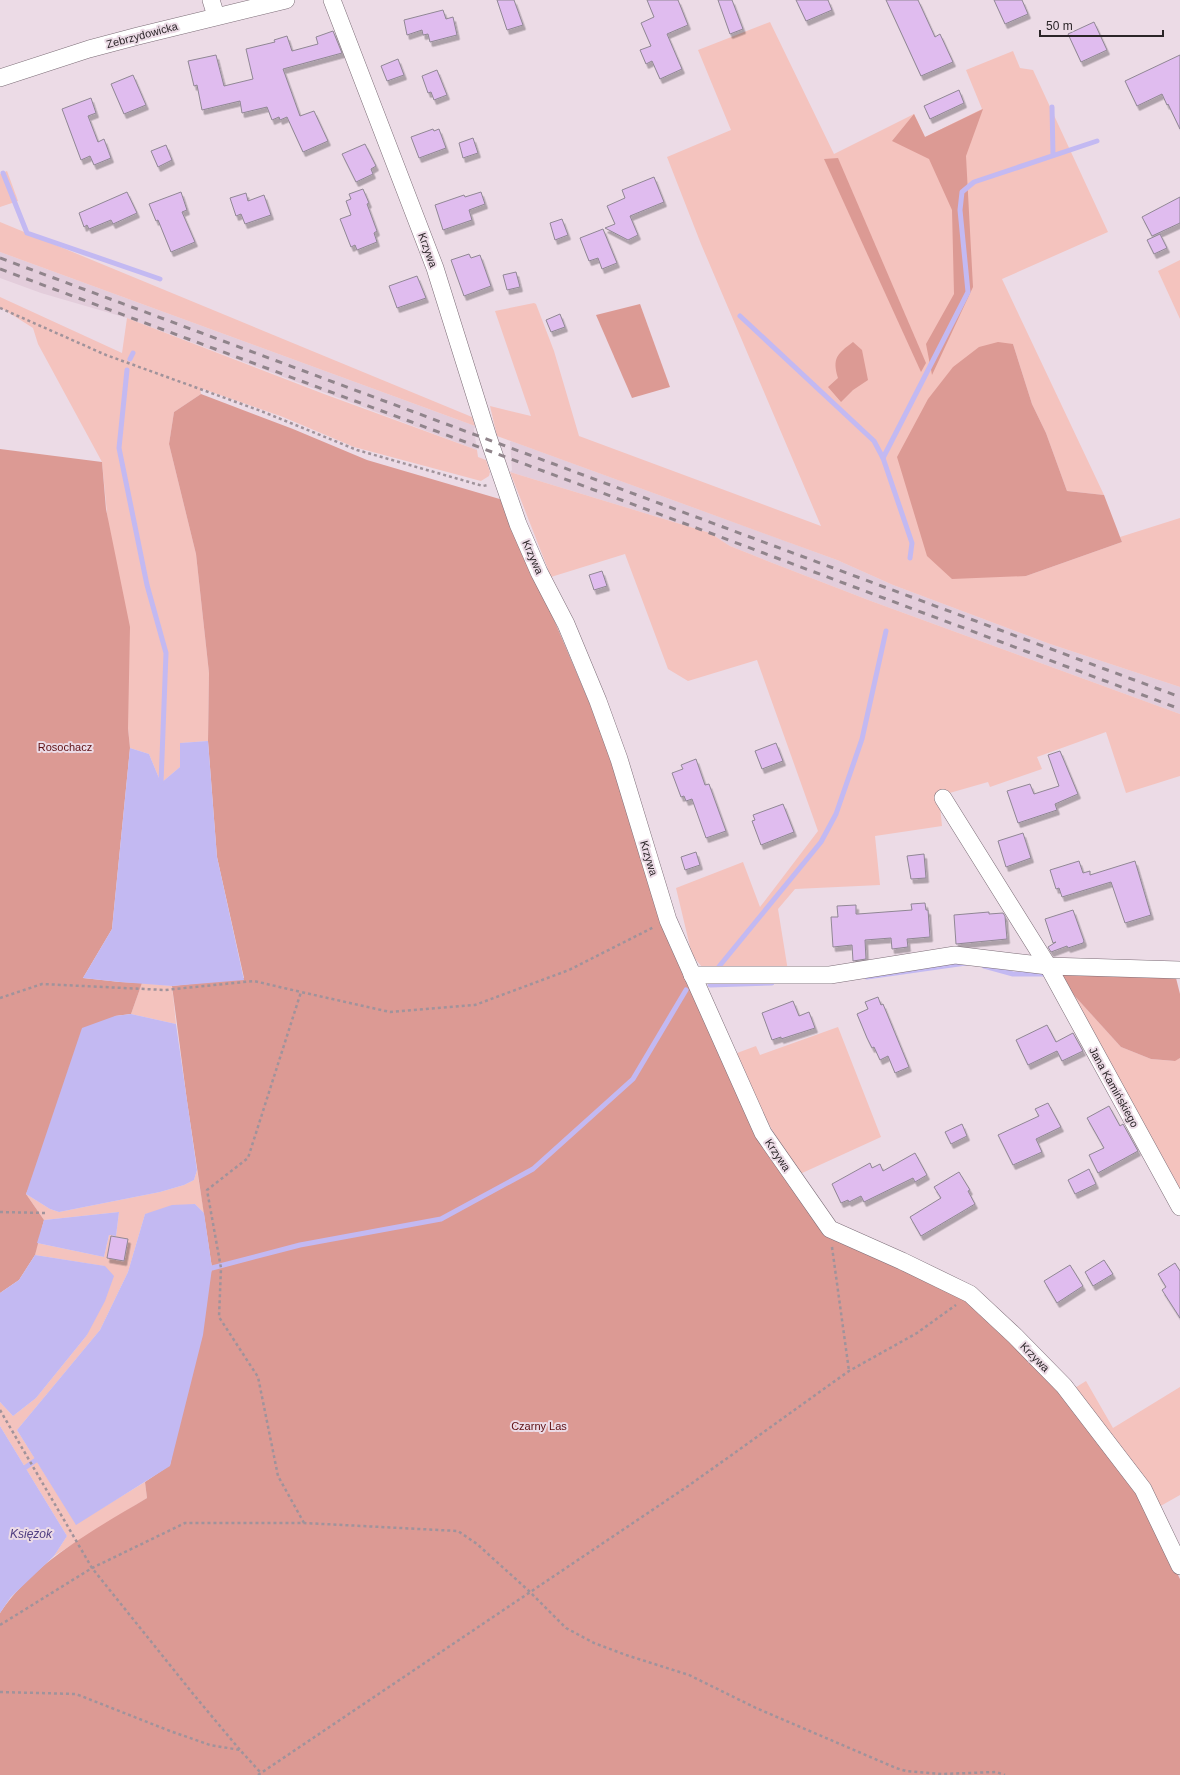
<svg xmlns="http://www.w3.org/2000/svg" width="1180" height="1775" font-family="Helvetica,sans-serif">
  <style>
    .built { fill: #e3cddb }
    .green { fill: #f4c3be }
    .forest { fill: #dc9a94 }
    .water { fill: #c3b9f2 }
    .lines { fill: none; stroke-linecap: round; stroke-linejoin: round }
    .stream { stroke: #c3b9f2; stroke-width: 5 }
    .building { fill: #e0bcef; stroke: #908794; filter: url(#shadow) }
    .minor-casing { stroke: #7c6d77; stroke-width: 18 }
    .path { stroke: #a0939b; stroke-width: 2.5; stroke-dasharray: 3 3; stroke-linecap: butt }
    .minor { stroke: #fff; stroke-width: 17 }
    .rail { stroke: #90848b; stroke-width: 3; stroke-dasharray: 7 7; stroke-linecap: butt }
    .labels { text-anchor: middle; stroke-width: 4; stroke-linejoin: round; paint-order: stroke }
    .street-label { font-size: 11px; fill: #2b2528; stroke: #ecdbe6 }
    .park-label { font-size: 11px; fill: #5c0e11; stroke: #ecdbe6 }
    .water-label { font-size: 12px; font-style: italic; fill: #4f3d81; stroke: #ecdbe6 }
  </style>
  <defs>
    <filter id="shadow"><feDropShadow dx="2.5" dy="4.5" stdDeviation="0" flood-color="#0004"/></filter>
  </defs>
  <rect width="100%" height="100%" fill="#ecdbe6"/>
  <g class="built">
    <polygon points="0,252 475,426 474,430 477,450 127,318 41,293 0,278"/>
    <polygon points="511,441 837,560 893,585 1050,644 1180,687 1180,714 871,601 770,562 730,546 710,533 510,472 512,470 510,442"/>
  </g>
  <g class="green">
    <polygon points="770,22 834,154 914,114 925,137 982,109 966,70 1013,51 1020,68 1033,70 1108,232 1002,279 1104,495 1067,491 1046,433 1032,404 1013,344 1026,576 1122,542 1120,537 1180,518 1180,687 1050,644 893,585 837,560 497,436 490,406 531,416 495,311 534,303 536,304 554,351 579,436 821,526 701,244 667,157 731,130 698,50"/>
    <polygon points="7,171 18,201 0,207 0,174"/>
    <polygon points="0,222 472,417 475,426 0,252"/>
    <polygon points="1180,260 1180,319 1158,271"/>
    <polygon points="0,297 122,353 127,318 324,394 477,450 478,457 486,460 490,472 489,476 481,481 354,447 283,417 200,388 201,394 174,412 169,444 196,554 209,673 208,741 181,743 180,767 161,783 149,754 130,748 102,462 38,344 33,328 0,307"/>
    <polygon points="510,472 710,533 730,546 770,562 871,601 1180,714 1180,776 1126,793 1106,732 1037,757 1042,769 990,787 988,782 939,796 942,826 875,836 880,885 795,889 778,909 788,971 702,967 692,955 676,888 743,862 760,907 818,831 757,660 688,681 668,669 625,554 551,577"/>
    <polygon points="1062,982 1121,1047 1151,1059 1174,1061 1180,1058 1180,1200"/>
    <polygon points="142,983 172,986 176,1024 131,1014"/>
    <path d="M838,1027L881,1137L800,1174C774,1136 751,1096 737,1053L756,1046L760,1055Z"/>
    <polygon points="197,1170 204,1213 195,1204 145,1214 128,1272 100,1330 17,1430 76,1524 145,1482 147,1498 54,1556 67,1536 0,1426 0,1402 13,1416 36,1398 87,1335 104,1266 35,1255 37,1243 104,1257 109,1235 116,1236 119,1212 44,1220 26,1194 50,1209 59,1212 160,1192 184,1185 194,1180"/>
    <polygon points="1086,1381 1113,1428 1180,1387 1180,1495 1157,1508 1070,1391"/>
  </g>
  <g class="forest">
    <polygon points="983,109 966,156 973,287 932,375 926,344 954,294 952,210 929,159 892,141 914,114 925,137"/>
    <polygon points="838,158 926,363 921,372 824,159"/>
    <polygon points="640,304 670,387 632,398 596,315"/>
    <path d="M853,342L862,350L868,380L853,390L841,402L828,387L838,378C832,358 837,354 853,342Z"/>
    <polygon points="998,342 1013,344 1032,404 1046,433 1067,491 1104,495 1122,542 1026,576 952,579 927,556 897,457 928,399 953,367 979,347"/>
    <path d="M201,394L293,429L367,460L503,500L615,763L670,946L721,1049L828,1231L972,1302L1053,1383L1137,1494L1180,1579V1775H0V1613C35,1561 94,1530 147,1498L145,1482L170,1465L212,1268L187,1101L172,986L244,978L217,857L208,741L209,673L196,554L169,444L174,412Z"/>
    <polygon points="0,449 102,462 106,509 130,627 128,728 130,748 112,929 83,978 120,982 142,983 131,1014 115,1016 26,1194 44,1220 35,1255 19,1280 0,1293"/>
    <polygon points="1063,972 1176,978 1180,994 1180,1058 1175,1061 1151,1059 1121,1047 1062,982"/>
  </g>
  <g class="water">
    <polygon points="208,741 217,857 244,980 172,986 120,982 83,978 112,929 130,748 149,754 161,783 180,767 180,743"/>
    <polygon points="131,1014 176,1024 197,1170 194,1180 184,1185 160,1192 59,1212 50,1209 26,1194 82,1028 115,1016"/>
    <polygon points="195,1204 204,1213 212,1268 203,1335 170,1466 76,1525 17,1430 100,1330 128,1272 145,1214 172,1205"/>
    <polygon points="119,1212 116,1236 109,1235 104,1257 37,1243 44,1220"/>
    <polygon points="35,1255 105,1266 114,1276 105,1301 87,1335 36,1398 13,1416 0,1402 0,1293 19,1280"/>
    <polygon points="0,1426 67,1536 54,1556 11,1597 0,1613"/>
  </g>
  <g class="lines">
    <g class="stream">
      <polyline points="1052,107 1053,155"/>
      <polyline points="3,173 27,233 160,279"/>
      <polyline points="740,316 874,441 883,458"/>
      <polyline points="130,359 133,353"/>
      <polyline points="127,370 119,448 147,585 166,653 161,783"/>
      <polyline points="910,558 912,543 883,458 968,292 960,210 962,192 974,182 1097,141"/>
      <polyline points="984,966 1013,974 1049,974"/>
      <polyline points="717,969 821,842 836,814 862,739 886,631"/>
      <polyline points="867,977 966,963"/>
      <polyline points="710,985 772,983"/>
      <polyline points="212,1268 300,1245 441,1219 533,1169 633,1079 686,990"/>
      <polyline points="26,1467 36,1460"/>
    </g>
  </g>
  <g class="building">
    <polygon points="497,0 514,0 523,25 507,30"/>
    <polygon points="647,0 678,0 688,25 667,34 682,69 660,79 652,61 646,64 640,50 651,46 641,23 654,17"/>
    <polygon points="718,0 732,0 743,29 730,34"/>
    <polygon points="796,0 828,0 832,10 806,21"/>
    <polygon points="886,0 918,0 935,37 940,34 953,62 921,76"/>
    <polygon points="994,0 1022,0 1028,14 1005,24"/>
    <polygon points="443,10 446,19 453,17 457,35 430,42 428,34 423,35 422,30 407,35 404,20"/>
    <polygon points="1094,22 1107,50 1081,62 1068,34"/>
    <polygon points="333,31 342,53 283,69 300,116 314,111 328,141 303,152 287,117 280,120 279,117 272,120 267,107 242,113 240,101 202,110 197,85 194,86 188,61 216,55 224,86 253,79 246,49 275,42 274,40 287,36 292,51 318,44 316,37"/>
    <polygon points="1180,55 1180,129 1168,104 1167,105 1162,94 1137,106 1125,81"/>
    <polygon points="398,59 404,75 387,81 381,66"/>
    <polygon points="437,70 447,95 434,100 431,92 428,93 422,76"/>
    <polygon points="133,75 146,105 124,114 111,84"/>
    <polygon points="959,90 964,103 930,119 924,106"/>
    <polygon points="91,98 96,113 88,116 98,142 104,139 111,158 94,165 90,156 81,160 62,109"/>
    <polygon points="433,129 434,131 439,129 446,148 419,158 411,137"/>
    <polygon points="473,138 478,153 463,158 459,143"/>
    <polygon points="365,144 376,166 371,169 373,174 356,182 342,154"/>
    <polygon points="166,145 172,160 158,167 151,151"/>
    <polygon points="654,177 664,202 630,216 638,235 628,240 605,228 615,224 607,206 625,198 622,190"/>
    <polygon points="363,189 369,203 367,204 377,231 374,233 377,242 357,250 355,245 351,247 340,219 351,215 346,201 351,199 349,194"/>
    <polygon points="127,192 137,213 113,224 111,220 89,229 87,225 84,227 79,213"/>
    <polygon points="181,192 187,210 182,212 195,242 171,252 158,220 156,221 149,204"/>
    <polygon points="481,192 485,204 469,210 472,220 443,230 435,205 464,195 465,197"/>
    <polygon points="246,193 248,201 264,195 271,215 245,224 241,214 236,216 230,198"/>
    <polygon points="1180,197 1180,223 1152,236 1142,217"/>
    <polygon points="562,219 568,235 555,240 550,223"/>
    <polygon points="603,229 617,263 602,269 598,258 589,261 580,238"/>
    <polygon points="1160,234 1167,248 1154,254 1147,240"/>
    <polygon points="469,254 471,258 480,255 491,286 464,296 451,260"/>
    <polygon points="516,272 520,287 507,290 503,275"/>
    <polygon points="417,276 426,298 397,308 389,286"/>
    <polygon points="560,314 565,327 551,332 546,320"/>
    <polygon points="602,571 607,586 594,590 589,575"/>
    <polygon points="776,743 783,761 762,769 755,751"/>
    <polygon points="1060,751 1078,794 1055,804 1057,810 1018,823 1007,791 1030,784 1034,794 1059,786 1048,755"/>
    <polygon points="696,759 705,785 709,784 726,831 706,838 692,799 686,801 684,796 681,797 672,773 683,769 681,765"/>
    <polygon points="783,804 794,832 761,845 752,821 755,820 753,815"/>
    <polygon points="1023,833 1031,858 1006,867 998,841"/>
    <polygon points="696,852 700,865 685,870 681,857"/>
    <polygon points="924,854 926,878 911,879 907,856"/>
    <polygon points="1079,861 1083,873 1090,871 1090,875 1135,861 1151,915 1125,923 1111,882 1062,897 1059,888 1056,889 1050,870"/>
    <polygon points="925,903 926,910 928,910 930,937 907,939 908,947 892,949 891,938 865,940 866,959 853,961 852,945 833,947 831,917 838,917 837,906 856,905 856,914 858,914 912,910 911,904"/>
    <polygon points="1073,910 1084,941 1083,943 1068,948 1067,946 1051,952 1048,947 1056,942 1053,943 1045,919"/>
    <polygon points="989,912 989,914 1003,913 1005,916 1007,939 956,944 954,915"/>
    <polygon points="878,997 881,1005 883,1004 909,1067 895,1073 888,1056 880,1060 874,1047 872,1048 867,1038 857,1014 868,1009 865,1002"/>
    <polygon points="793,1001 799,1016 809,1012 815,1028 781,1039 781,1037 772,1040 762,1013"/>
    <polygon points="1047,1025 1056,1042 1073,1033 1083,1051 1062,1061 1057,1051 1028,1065 1016,1040"/>
    <polygon points="1048,1103 1061,1127 1036,1139 1042,1152 1013,1165 998,1135 1039,1116 1035,1109"/>
    <polygon points="1109,1106 1120,1126 1123,1124 1138,1151 1098,1173 1089,1155 1104,1148 1087,1118"/>
    <polygon points="962,1124 967,1136 951,1144 945,1132"/>
    <polygon points="915,1153 927,1175 915,1182 913,1178 864,1202 861,1196 849,1202 848,1200 841,1203 832,1184 870,1163 872,1168 880,1164 883,1171"/>
    <polygon points="1089,1169 1096,1184 1075,1194 1068,1180"/>
    <polygon points="959,1172 970,1190 968,1191 975,1204 921,1236 910,1217 941,1198 934,1187"/>
    <polygon points="111,1236 128,1239 124,1261 107,1258"/>
    <polygon points="1104,1260 1113,1274 1093,1286 1085,1272"/>
    <polygon points="1175,1263 1180,1271 1180,1318 1162,1290 1166,1287 1158,1274"/>
    <polygon points="1070,1265 1083,1286 1057,1303 1044,1281"/>
  </g>
  <g class="lines">
    <g class="minor-casing">
      <g id="minor">
        <polyline points="211,0 216,16"/>
        <polyline points="332,0 435,268 488,437 518,524 539,572 566,624 598,701 619,759 668,920 763,1133 830,1229 902,1261 970,1294 1015,1336 1064,1386 1143,1489 1180,1566"/>
        <polyline points="0,78 89,49 138,36 286,0"/>
        <polyline points="943,798 1048,966 1180,1207"/>
        <polyline points="692,975 830,975 955,955 1048,966 1180,970"/>
      </g>
    </g>
    <g class="path">
      <polyline points="0,308 106,355 261,411 357,450 483,486 488,485"/>
      <polyline points="0,998 42,984 165,990 254,981 301,992"/>
      <polyline points="0,1212 45,1213"/>
      <polyline points="832,1247 849,1371"/>
      <polyline points="0,1410 92,1568 194,1695 240,1750"/>
      <polyline points="304,1523 278,1476 258,1377 219,1317 221,1268 207,1190 248,1158 301,992 390,1012 475,1005 569,970 654,927"/>
      <polyline points="0,1625 92,1568 185,1523 304,1523 458,1531 477,1544 529,1591 566,1628 594,1643 626,1655 689,1675 756,1708 896,1768 906,1771 942,1774 996,1772 1005,1775"/>
      <polyline points="0,1692 76,1694 170,1731 210,1745 240,1750 261,1773"/>
      <polyline points="258,1775 691,1484 849,1371 917,1333 956,1305"/>
    </g>
    <use href="#minor" class="minor"/>
    <g class="rail">
      <polyline points="0,258 1180,697"/>
      <polyline points="0,269 710,533 1180,709"/>
    </g>
  </g>
  <g class="labels">
    <g class="street-label">
      <text transform="translate(142 35) rotate(-15)" y="4">Zebrzydowicka</text>
      <text transform="translate(428 250) rotate(70)" y="4">Krzywa</text>
      <text transform="translate(533 557) rotate(66)" y="4">Krzywa</text>
      <text transform="translate(649 858) rotate(73)" y="4">Krzywa</text>
      <text transform="translate(1114 1087) rotate(61)" y="4">Jana Kamińskiego</text>
      <text transform="translate(778 1155) rotate(56)" y="4">Krzywa</text>
      <text transform="translate(1035 1357) rotate(45)" y="4">Krzywa</text>
    </g>
    <g class="park-label">
      <text x="65" y="751">Rosochacz</text>
      <text x="539" y="1430">Czarny Las</text>
    </g>
    <g class="water-label">
      <text x="31" y="1538">Księżok</text>
    </g>
  </g>
  <path d="M1040 30v6h123v-6" fill="none" stroke="#2b2528" stroke-width="2"/>
  <text x="1046" y="30" font-size="12" fill="#2b2528" stroke="#ecdbe6" stroke-width="3" paint-order="stroke">50 m</text>
</svg>
